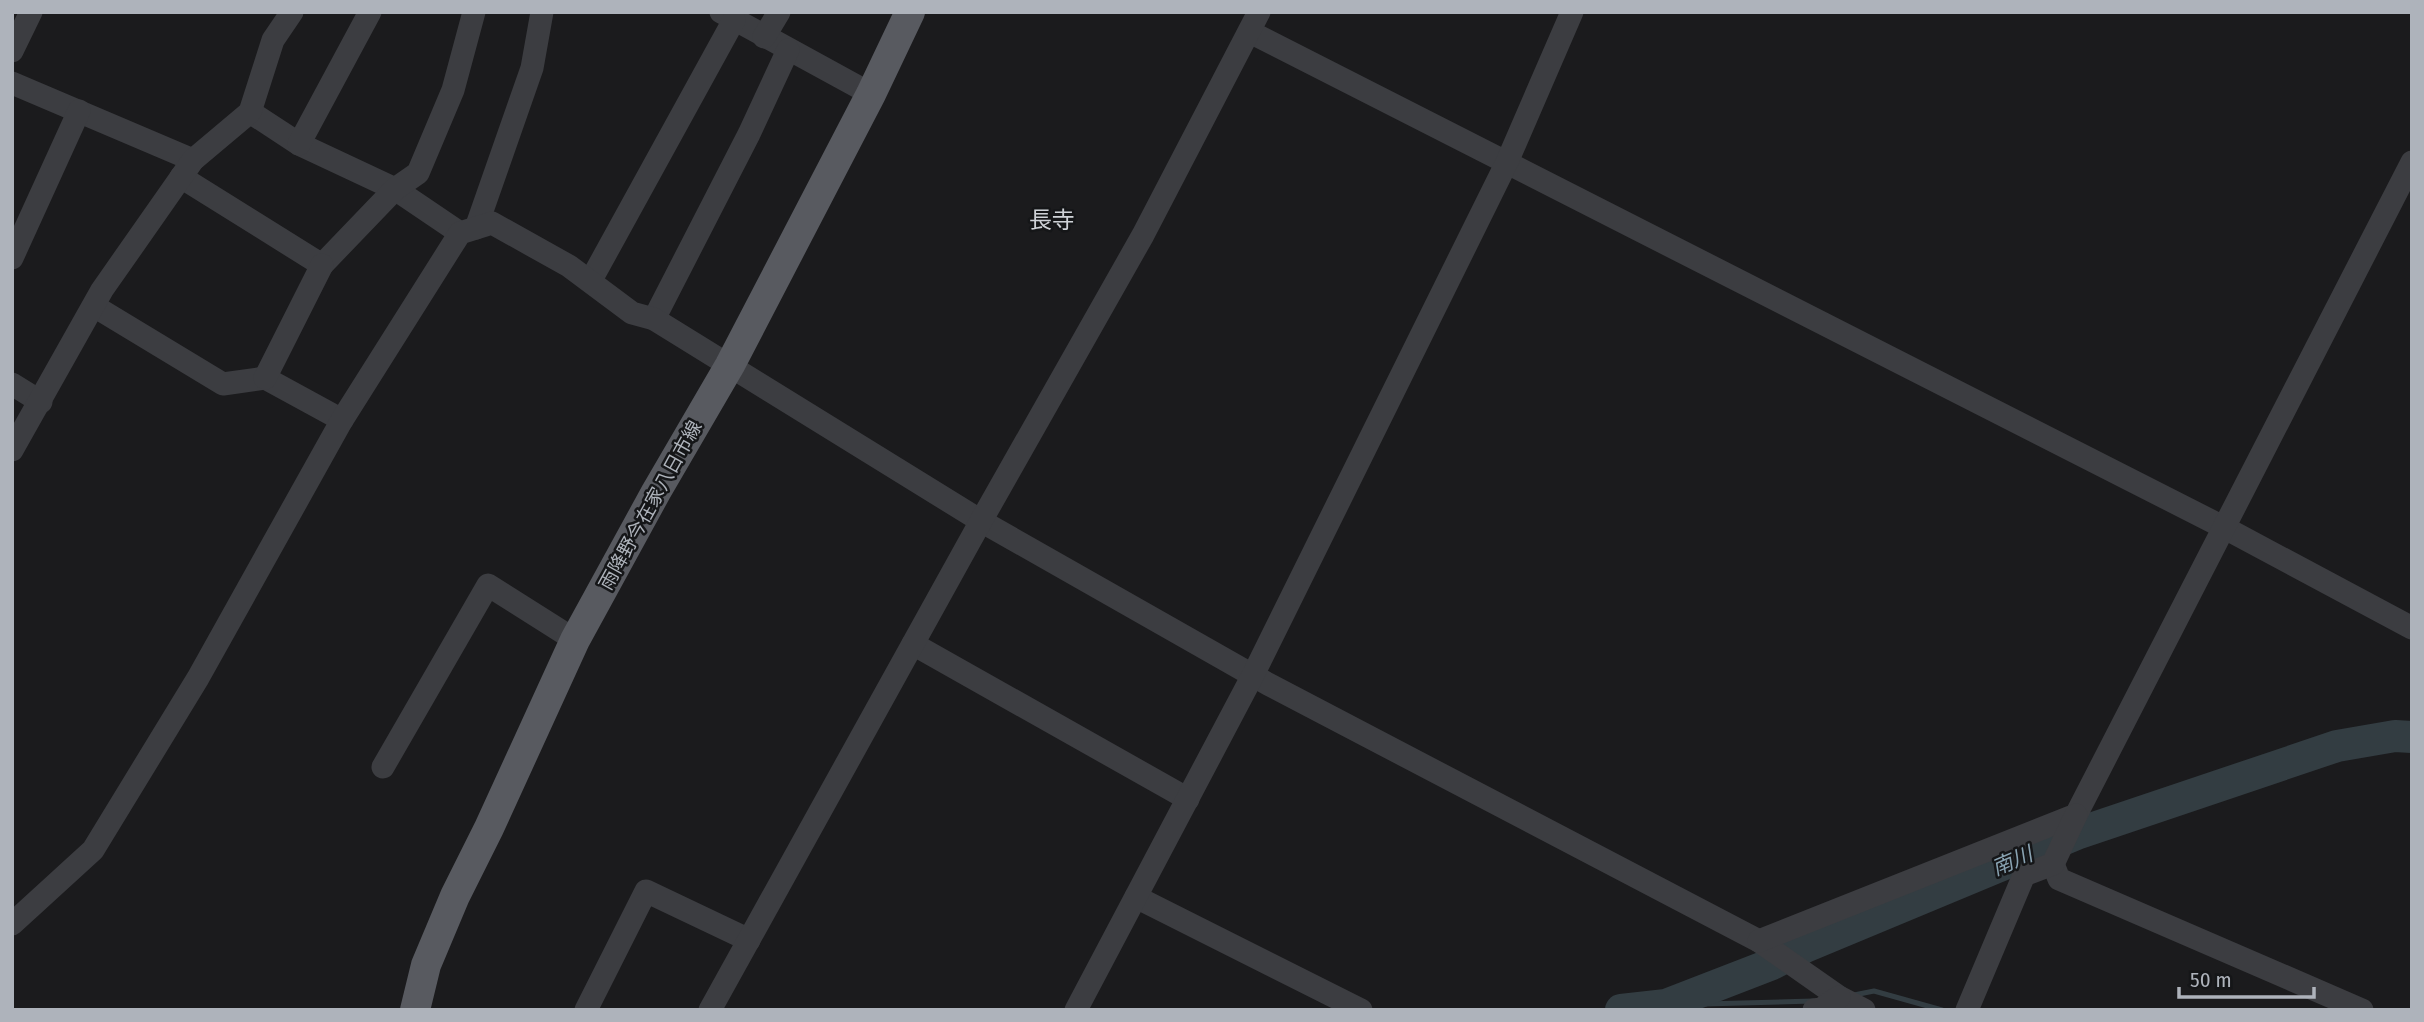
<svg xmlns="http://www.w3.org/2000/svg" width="2424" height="1022" font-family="'Fira Sans Condensed','Noto Sans JP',sans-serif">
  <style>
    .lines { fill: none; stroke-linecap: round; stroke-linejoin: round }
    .stream { stroke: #333d42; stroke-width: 5 }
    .river { stroke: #333d42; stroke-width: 32 }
    .minor { stroke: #3c3d41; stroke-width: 23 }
    .major { stroke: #585a60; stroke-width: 30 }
    .labels { text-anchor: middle; stroke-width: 5; stroke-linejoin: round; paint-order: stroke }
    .street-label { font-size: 19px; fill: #aeb3bb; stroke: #151618 }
    .water-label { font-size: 21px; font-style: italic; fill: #89a3b2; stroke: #151618 }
    .quarter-label { font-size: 23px; fill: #cfd2d7; stroke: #151618 }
  </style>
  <rect width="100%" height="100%" fill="#1b1b1d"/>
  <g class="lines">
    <g class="stream">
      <polyline points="1854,995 1874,991 1942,1010"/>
      <polyline points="1666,1005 1813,1001"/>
    </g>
    <polyline class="river" points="1621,1010 1666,1005 1772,964 1805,947 2079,833 2337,746 2395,736 2412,737"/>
    <g class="minor">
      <polyline points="721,12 871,94"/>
      <polyline points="1250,32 2225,528 2412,628"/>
      <polyline points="764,37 779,12"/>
      <polyline points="12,51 31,12"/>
      <polyline points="12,83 193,160"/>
      <polyline points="250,112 299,144 395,189 460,233"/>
      <polyline points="299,144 370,12"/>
      <polyline points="181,177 322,265 395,189 418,173 453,90 474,12"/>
      <polyline points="476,228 532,68 542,12"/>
      <polyline points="12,258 79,111"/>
      <polyline points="591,280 734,20"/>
      <polyline points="94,306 223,384 265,378 342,420"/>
      <polyline points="654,319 749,134 788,50"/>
      <polyline points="265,378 322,265"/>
      <polyline points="12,384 41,402"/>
      <polyline points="12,450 102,290 193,160 250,112 273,40 292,12"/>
      <polyline points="913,644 1188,799"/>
      <polyline points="383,767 488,585 575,640"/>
      <polyline points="2053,864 2059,879 2362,1010"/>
      <polyline points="1136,897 1361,1010"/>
      <polyline points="12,924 93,850 198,678 342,420 460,233 492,223 569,266 632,313 654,319 981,521 1268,684 1759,941 1839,997 1864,1010"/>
      <polyline points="1759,941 2076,815 2412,162"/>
      <polyline points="586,1010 646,891 749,940"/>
      <polyline points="710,1010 981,521 1143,235 1259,12"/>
      <polyline points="1076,1010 1253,675 1507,162 1572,12"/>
      <polyline points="1814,1010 1821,1009 1839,997"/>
      <polyline points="1967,1010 2024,875 2053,864 2076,815"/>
    </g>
    <polyline class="major" points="415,1010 426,965 455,896 489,828 575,640 656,492 730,365 871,94 910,12"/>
  </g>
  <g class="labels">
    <g class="street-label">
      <text transform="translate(650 505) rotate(-61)" y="7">雨降野今在家八日市線</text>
    </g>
    <g class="water-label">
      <text transform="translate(2012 861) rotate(-23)" y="7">南川</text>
    </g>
    <g class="quarter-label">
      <text x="1052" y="228">長寺</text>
    </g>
  </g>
  <rect width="2424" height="1022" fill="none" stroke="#aeb3bb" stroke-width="28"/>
  <path d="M2179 987v10h135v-10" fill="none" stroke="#aeb3bb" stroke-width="3.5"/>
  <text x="2190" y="987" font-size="21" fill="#aeb3bb" stroke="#151618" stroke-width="5" paint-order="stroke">50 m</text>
</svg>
